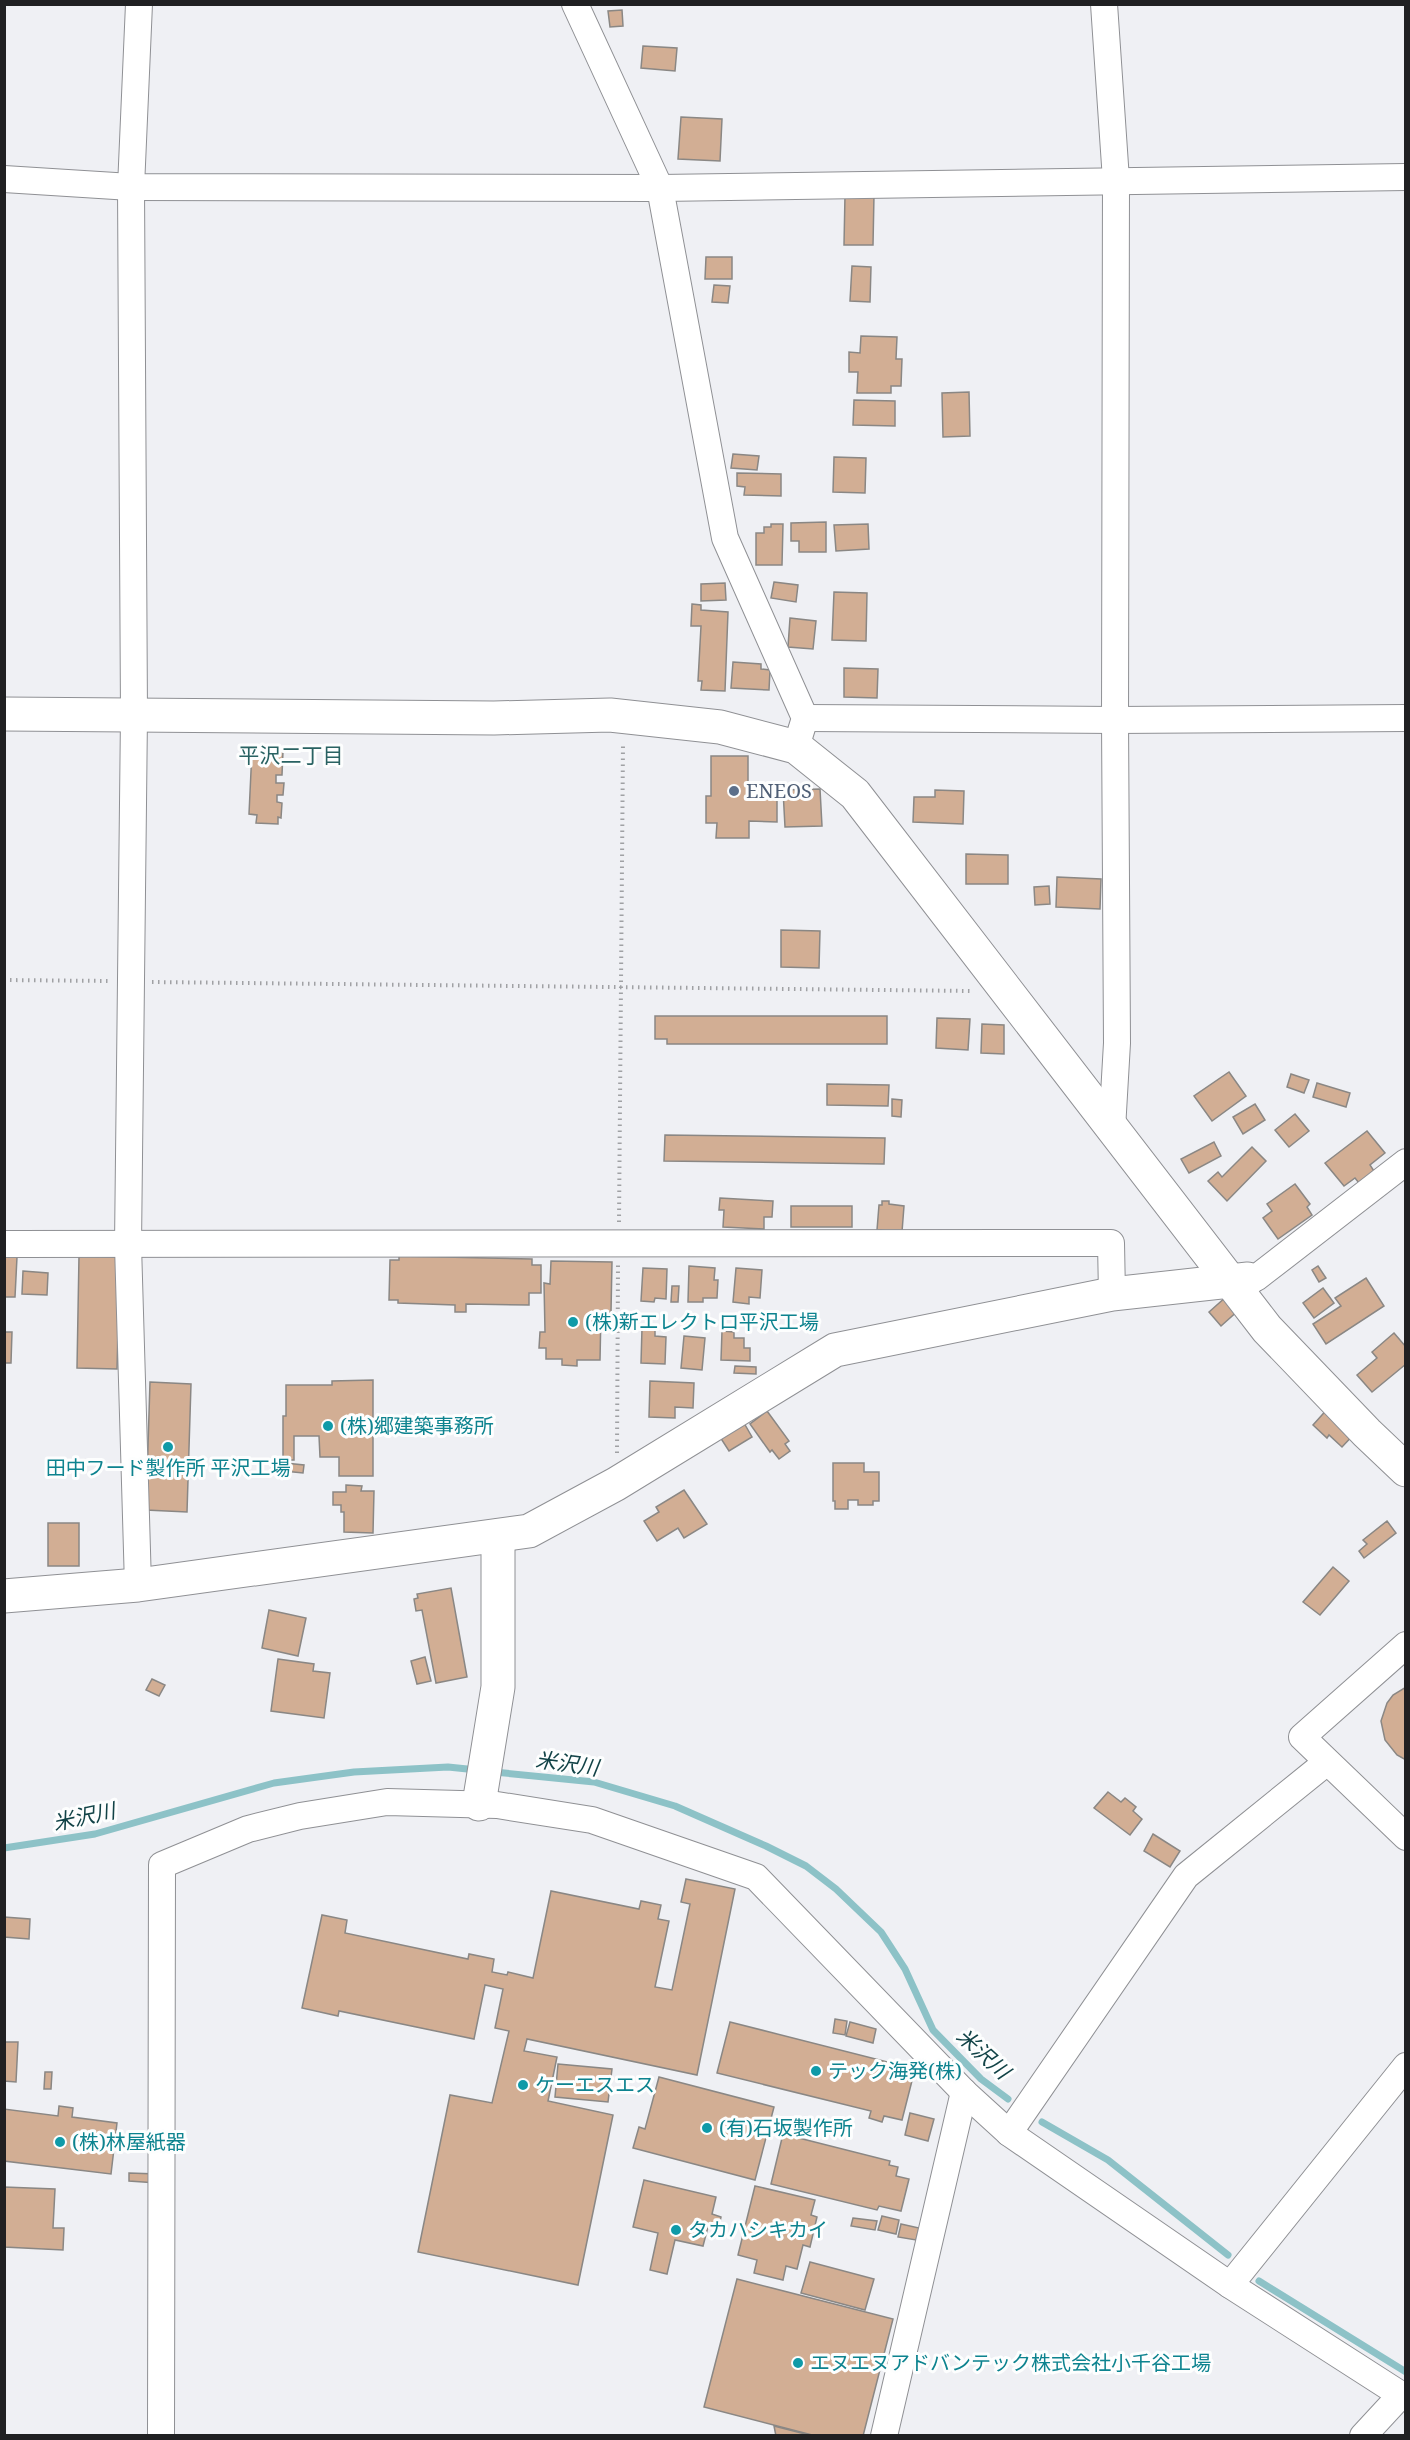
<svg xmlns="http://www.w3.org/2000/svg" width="1410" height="2440" font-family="'Noto Serif','Noto Sans JP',serif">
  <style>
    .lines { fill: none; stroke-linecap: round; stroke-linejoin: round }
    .stream { stroke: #8dc2c7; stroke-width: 7 }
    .building { fill: #d2ae94; stroke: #8a8784; stroke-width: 1.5 }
    .street-casing { stroke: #8f9094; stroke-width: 28 }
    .secondary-casing { stroke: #8f9094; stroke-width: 35 }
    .path { stroke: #a0a1a4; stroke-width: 4; stroke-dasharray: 1.5 4.5; stroke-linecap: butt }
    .street { stroke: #fff; stroke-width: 26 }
    .secondary { stroke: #fff; stroke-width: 33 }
    .service-dot { fill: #5c6f8a; stroke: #fdfefe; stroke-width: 2 }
    .culture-dot { fill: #0f9aa8; stroke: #fdfefe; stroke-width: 2 }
    .labels { text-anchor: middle; stroke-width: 6; stroke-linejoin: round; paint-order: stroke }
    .service-label { font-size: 20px; fill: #4e5e75; stroke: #fdfefe; text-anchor: start }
    .culture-label { font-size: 20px; fill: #0d838f; stroke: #fdfefe; text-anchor: start }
    .neighbourhood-label { font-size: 21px; fill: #296262; stroke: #fdfefe }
    .water-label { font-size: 21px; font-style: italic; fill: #124347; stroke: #fdfefe }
  </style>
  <rect width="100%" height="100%" fill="#eff0f4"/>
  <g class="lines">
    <g class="stream">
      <polyline points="494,1772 594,1782 675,1806 766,1846 806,1866 836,1889 881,1932 905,1969 933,2030 981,2079 1008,2099"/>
      <polyline points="4,1848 95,1834 274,1783 354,1772 448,1767 477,1770"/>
      <polyline points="1042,2122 1108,2160 1228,2255"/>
      <polyline points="1259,2281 1406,2372"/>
    </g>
  </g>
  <g class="building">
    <polygon points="622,10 623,26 610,27 608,11"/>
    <polygon points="643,46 677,48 675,71 641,68"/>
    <polygon points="681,117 722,119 720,161 678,159"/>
    <polygon points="845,195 874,195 873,245 844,245"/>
    <polygon points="706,257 732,257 732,279 705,279"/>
    <polygon points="852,266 871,267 870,302 850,301"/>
    <polygon points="714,285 730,286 728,303 712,302"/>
    <polygon points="861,336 897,337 896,359 902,359 901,386 891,386 891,393 857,393 858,372 849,372 849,352 860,353"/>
    <polygon points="969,392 970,436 943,437 942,393"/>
    <polygon points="854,400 895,401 895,426 853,425"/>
    <polygon points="733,454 759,456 757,470 731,468"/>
    <polygon points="834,457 866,458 865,493 833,492"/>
    <polygon points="737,473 781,474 781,496 744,495 745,487 737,486"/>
    <polygon points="826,522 826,552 799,552 799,541 791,541 791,523"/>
    <polygon points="771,524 783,524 782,565 756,565 756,533 764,533 764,527 771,527"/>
    <polygon points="868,524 869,549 836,551 834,525"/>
    <polygon points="774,582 798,585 796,602 771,598"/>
    <polygon points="725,583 726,600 701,601 701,584"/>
    <polygon points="834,592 867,593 866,641 832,640"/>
    <polygon points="692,604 701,605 701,610 728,612 725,691 701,690 702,681 698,681 701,626 691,626"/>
    <polygon points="790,618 816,621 813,649 788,647"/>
    <polygon points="733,662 761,664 761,669 770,670 769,690 731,688"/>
    <polygon points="844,668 878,669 877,698 844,697"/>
    <polygon points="252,750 283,751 282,775 276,775 276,783 284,783 283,795 277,795 277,802 282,803 281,818 278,817 278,824 256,823 257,815 249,814"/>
    <polygon points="711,756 748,756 748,790 763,790 763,799 777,799 777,822 749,821 749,838 716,838 717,823 706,823 706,796 711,796"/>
    <polygon points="820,789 822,826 785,827 783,790"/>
    <polygon points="935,790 964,791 963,824 913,822 914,797 935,797"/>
    <polygon points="966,854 1008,855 1008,884 966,884"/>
    <polygon points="1057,877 1101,879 1100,909 1056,907"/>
    <polygon points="1049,886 1050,904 1035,905 1034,887"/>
    <polygon points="781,930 820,931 819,968 781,967"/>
    <polygon points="655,1016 887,1016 887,1044 667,1044 667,1039 655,1039"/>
    <polygon points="937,1018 970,1019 968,1050 936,1048"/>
    <polygon points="982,1024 1004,1025 1004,1054 981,1053"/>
    <polygon points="1229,1072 1246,1096 1212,1121 1194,1096"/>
    <polygon points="1291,1074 1309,1080 1304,1093 1287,1087"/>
    <polygon points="1317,1083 1350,1093 1346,1107 1313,1097"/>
    <polygon points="827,1084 889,1085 888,1106 827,1105"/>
    <polygon points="892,1099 902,1100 901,1117 892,1116"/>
    <polygon points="1255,1104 1265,1120 1243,1134 1233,1117"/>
    <polygon points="1295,1114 1309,1131 1289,1147 1275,1130"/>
    <polygon points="1367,1131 1385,1153 1370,1165 1374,1171 1359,1183 1355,1178 1344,1186 1325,1163"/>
    <polygon points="665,1135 885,1138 884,1164 664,1161"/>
    <polygon points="1214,1142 1221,1156 1189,1173 1181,1159"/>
    <polygon points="1252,1147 1266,1161 1227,1201 1208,1181 1218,1172 1222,1177"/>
    <polygon points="1295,1184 1310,1204 1307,1207 1312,1215 1278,1239 1263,1218 1272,1211 1267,1204"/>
    <polygon points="720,1198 773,1201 772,1217 764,1217 764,1229 723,1227 724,1210 719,1210"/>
    <polygon points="882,1201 889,1201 889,1204 904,1206 902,1232 877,1230 879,1205 882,1205"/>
    <rect x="791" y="1206" width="61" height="21"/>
    <polygon points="79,1256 120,1257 117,1369 77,1368"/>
    <polygon points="399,1256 532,1259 532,1265 541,1265 541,1293 529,1293 529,1305 466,1304 466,1312 455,1312 455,1305 398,1303 398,1300 389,1300 390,1260 399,1260"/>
    <polygon points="4,1257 17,1257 15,1297 4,1297"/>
    <polygon points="551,1261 612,1262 611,1312 601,1312 600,1360 577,1360 577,1366 562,1365 562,1359 546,1359 546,1348 539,1348 540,1332 545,1332 544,1283 550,1284"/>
    <polygon points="689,1266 715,1268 714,1280 718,1280 717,1298 703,1298 703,1302 688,1302"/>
    <polygon points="1318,1266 1326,1278 1319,1282 1312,1270"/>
    <polygon points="643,1268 667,1269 666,1299 655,1298 654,1302 641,1301"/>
    <polygon points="736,1268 762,1270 760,1298 749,1297 749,1304 733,1302"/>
    <polygon points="23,1271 48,1273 47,1295 22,1294"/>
    <polygon points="1366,1278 1384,1306 1326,1344 1313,1324 1341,1306 1335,1298"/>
    <polygon points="672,1286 679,1286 678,1302 671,1302"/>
    <polygon points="1323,1288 1334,1303 1314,1318 1303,1303"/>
    <polygon points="1227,1296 1240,1309 1221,1326 1209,1312"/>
    <polygon points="642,1328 655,1329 655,1336 666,1337 665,1364 641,1363"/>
    <polygon points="722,1331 734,1332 734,1338 744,1338 744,1348 750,1348 750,1361 721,1360"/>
    <polygon points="4,1332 12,1332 11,1363 4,1363"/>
    <polygon points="1394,1333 1406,1347 1406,1364 1372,1392 1357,1375 1377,1358 1372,1352"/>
    <polygon points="684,1336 705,1338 702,1370 681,1368"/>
    <polygon points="735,1366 756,1367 756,1374 734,1373"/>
    <polygon points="373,1380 373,1476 339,1476 339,1457 320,1457 319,1436 294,1436 294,1460 283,1460 283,1416 286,1416 286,1385 332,1385 332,1381"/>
    <polygon points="650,1381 694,1383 693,1408 675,1407 675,1418 649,1417"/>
    <polygon points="150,1382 191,1384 187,1512 146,1510"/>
    <polygon points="1330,1406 1357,1431 1342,1447 1329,1435 1327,1438 1313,1425"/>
    <polygon points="767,1411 789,1441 785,1444 790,1451 779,1459 772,1450 770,1452 750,1424"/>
    <polygon points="744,1423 752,1437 729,1451 720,1437"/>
    <polygon points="285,1463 304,1465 303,1473 284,1471"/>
    <polygon points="833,1463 864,1463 864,1472 879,1472 879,1501 873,1501 873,1505 858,1505 858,1500 848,1500 848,1509 835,1509 835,1501 833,1501"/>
    <polygon points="346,1485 362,1486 361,1491 374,1491 373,1533 344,1532 344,1512 341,1512 341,1505 333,1505 333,1492 346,1492"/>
    <polygon points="684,1490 707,1524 684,1538 678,1528 657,1541 644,1521 659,1512 656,1507"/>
    <polygon points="1387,1521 1396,1533 1364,1558 1359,1551 1367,1544 1363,1540"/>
    <rect x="48" y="1523" width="31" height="43"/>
    <polygon points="1333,1567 1349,1581 1320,1615 1303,1602"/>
    <polygon points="451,1588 467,1677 436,1683 422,1610 416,1611 414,1599 418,1598 417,1594"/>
    <polygon points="269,1610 306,1618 298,1656 262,1648"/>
    <polygon points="425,1657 431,1681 417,1684 411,1661"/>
    <polygon points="278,1659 314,1664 313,1671 330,1673 324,1718 271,1711"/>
    <polygon points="152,1679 165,1685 159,1696 146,1690"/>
    <polygon points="1406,1687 1406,1760 1397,1755 1385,1740 1381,1721 1387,1703 1393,1695"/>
    <polygon points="1108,1792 1121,1802 1125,1798 1136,1807 1133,1811 1142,1819 1130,1835 1094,1808"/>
    <polygon points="1153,1834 1180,1851 1170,1867 1144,1851"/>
    <polygon points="686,1879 735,1889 697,2075 527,2039 524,2051 557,2057 548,2101 613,2115 578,2285 418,2252 450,2095 492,2103 509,2031 495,2028 503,1989 485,1985 474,2039 339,2011 338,2016 302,2008 322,1915 347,1920 345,1933 468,1959 469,1954 494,1959 492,1972 507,1975 508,1972 533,1978 551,1891 639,1909 641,1901 661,1905 658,1919 669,1921 655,1987 672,1990 690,1904 681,1902"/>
    <polygon points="4,1917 30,1919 29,1939 4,1937"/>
    <polygon points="835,2019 847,2021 845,2035 833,2033"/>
    <polygon points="730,2022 915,2069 902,2120 884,2116 882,2122 869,2118 871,2111 717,2073"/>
    <polygon points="850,2022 876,2029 873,2043 846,2036"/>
    <polygon points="4,2042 18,2042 16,2082 4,2081"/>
    <polygon points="558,2064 612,2069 608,2102 555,2097"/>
    <polygon points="45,2072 52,2072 51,2089 44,2089"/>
    <polygon points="659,2077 774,2107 755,2180 633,2148 639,2127 645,2129"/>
    <polygon points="59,2106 73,2108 72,2117 117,2123 111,2174 4,2161 4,2109 58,2116"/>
    <polygon points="910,2113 934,2119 928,2141 905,2135"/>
    <polygon points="783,2134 890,2161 889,2165 898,2167 896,2176 909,2179 901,2211 879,2206 877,2210 771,2184"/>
    <polygon points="129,2173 157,2174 157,2183 129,2181"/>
    <polygon points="644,2180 716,2197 712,2214 721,2217 719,2226 709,2223 703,2246 675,2240 667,2274 650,2270 658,2233 633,2227"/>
    <polygon points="755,2186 815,2200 811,2215 817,2217 810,2247 803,2245 797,2269 786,2266 783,2280 754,2273 757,2260 738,2255"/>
    <polygon points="4,2187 55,2189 53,2228 64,2228 63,2250 4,2247"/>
    <polygon points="882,2216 899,2220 896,2234 878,2230"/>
    <polygon points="853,2218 877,2221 875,2230 851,2226"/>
    <polygon points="901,2224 919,2228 916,2240 898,2237"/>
    <polygon points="810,2262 874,2279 865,2310 801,2293"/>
    <polygon points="737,2279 893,2319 863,2436 816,2436 704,2407"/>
    <polygon points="774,2426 813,2436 776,2436"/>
  </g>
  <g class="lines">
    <g class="street-casing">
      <g id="street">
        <polyline points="575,4 660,188 725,538 805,718 796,747"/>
        <polyline points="1104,4 1116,180 1115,720 1117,1043 1112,1129"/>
        <polyline points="4,179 131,187 660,188 1406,177"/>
        <polyline points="805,718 1115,720 1406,718"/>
        <polyline points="4,1244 1111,1243 1112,1294"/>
        <polyline points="1256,1278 1406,1162"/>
        <polyline points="138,1585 128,1245 134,715 131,187 139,4"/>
        <polyline points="1406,1645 1302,1737 1406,1837"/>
        <polyline points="1009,2133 1186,1876 1327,1762"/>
        <polyline points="1230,2285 1406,2066"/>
        <polyline points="161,2436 162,1865 248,1829 300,1816 387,1802 497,1805 592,1820 756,1877 964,2092 1009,2133 1230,2285 1406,2398"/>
        <polyline points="884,2436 964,2092"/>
        <polyline points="1363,2436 1400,2396"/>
      </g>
    </g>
    <g class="secondary-casing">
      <g id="secondary">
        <polyline points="4,714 494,718 610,715 720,727 796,747 855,794 1267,1329 1367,1433 1406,1470"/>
        <polyline points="4,1596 138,1585 529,1531 616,1484 835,1350 1112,1294 1248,1279"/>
        <polyline points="479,1804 498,1687 498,1536"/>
      </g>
    </g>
    <g class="path">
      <polyline points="4,980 109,981"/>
      <polyline points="152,982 973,991"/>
      <polyline points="619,1222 623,744"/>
      <polyline points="617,1453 618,1265"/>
    </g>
    <use href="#street" class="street"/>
    <use href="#secondary" class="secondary"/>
  </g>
  <circle class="service-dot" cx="734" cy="791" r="6"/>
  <g class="culture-dot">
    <circle cx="573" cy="1322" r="6"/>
    <circle cx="328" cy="1426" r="6"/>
    <circle cx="168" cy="1447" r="6"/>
    <circle cx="816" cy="2071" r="6"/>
    <circle cx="523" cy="2085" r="6"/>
    <circle cx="707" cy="2128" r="6"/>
    <circle cx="60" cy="2142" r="6"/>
    <circle cx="676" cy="2230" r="6"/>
    <circle cx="798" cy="2363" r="6"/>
  </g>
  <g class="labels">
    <g class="service-label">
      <text x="746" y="798">ENEOS</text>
    </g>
    <g class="culture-label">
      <text x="585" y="1329">(株)新エレクトロ平沢工場</text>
      <text x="340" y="1433">(株)郷建築事務所</text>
      <text x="168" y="1475" text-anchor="middle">田中フード製作所 平沢工場</text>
      <text x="828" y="2078">テック海発(株)</text>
      <text x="535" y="2092">ケーエスエス</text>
      <text x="719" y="2135">(有)石坂製作所</text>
      <text x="72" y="2149">(株)林屋紙器</text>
      <text x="688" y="2237">タカハシキカイ</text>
      <text x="810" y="2370">エヌエヌアドバンテック株式会社小千谷工場</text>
    </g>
    <g class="neighbourhood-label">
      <text x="291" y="763">平沢二丁目</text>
    </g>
    <g class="water-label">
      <text transform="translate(567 1764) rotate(8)" y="7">米沢川</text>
      <text transform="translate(84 1817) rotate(-12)" y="7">米沢川</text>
      <text transform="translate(983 2054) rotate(42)" y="7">米沢川</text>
    </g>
  </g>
  <rect width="1410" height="2440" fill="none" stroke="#202022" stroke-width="12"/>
</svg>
